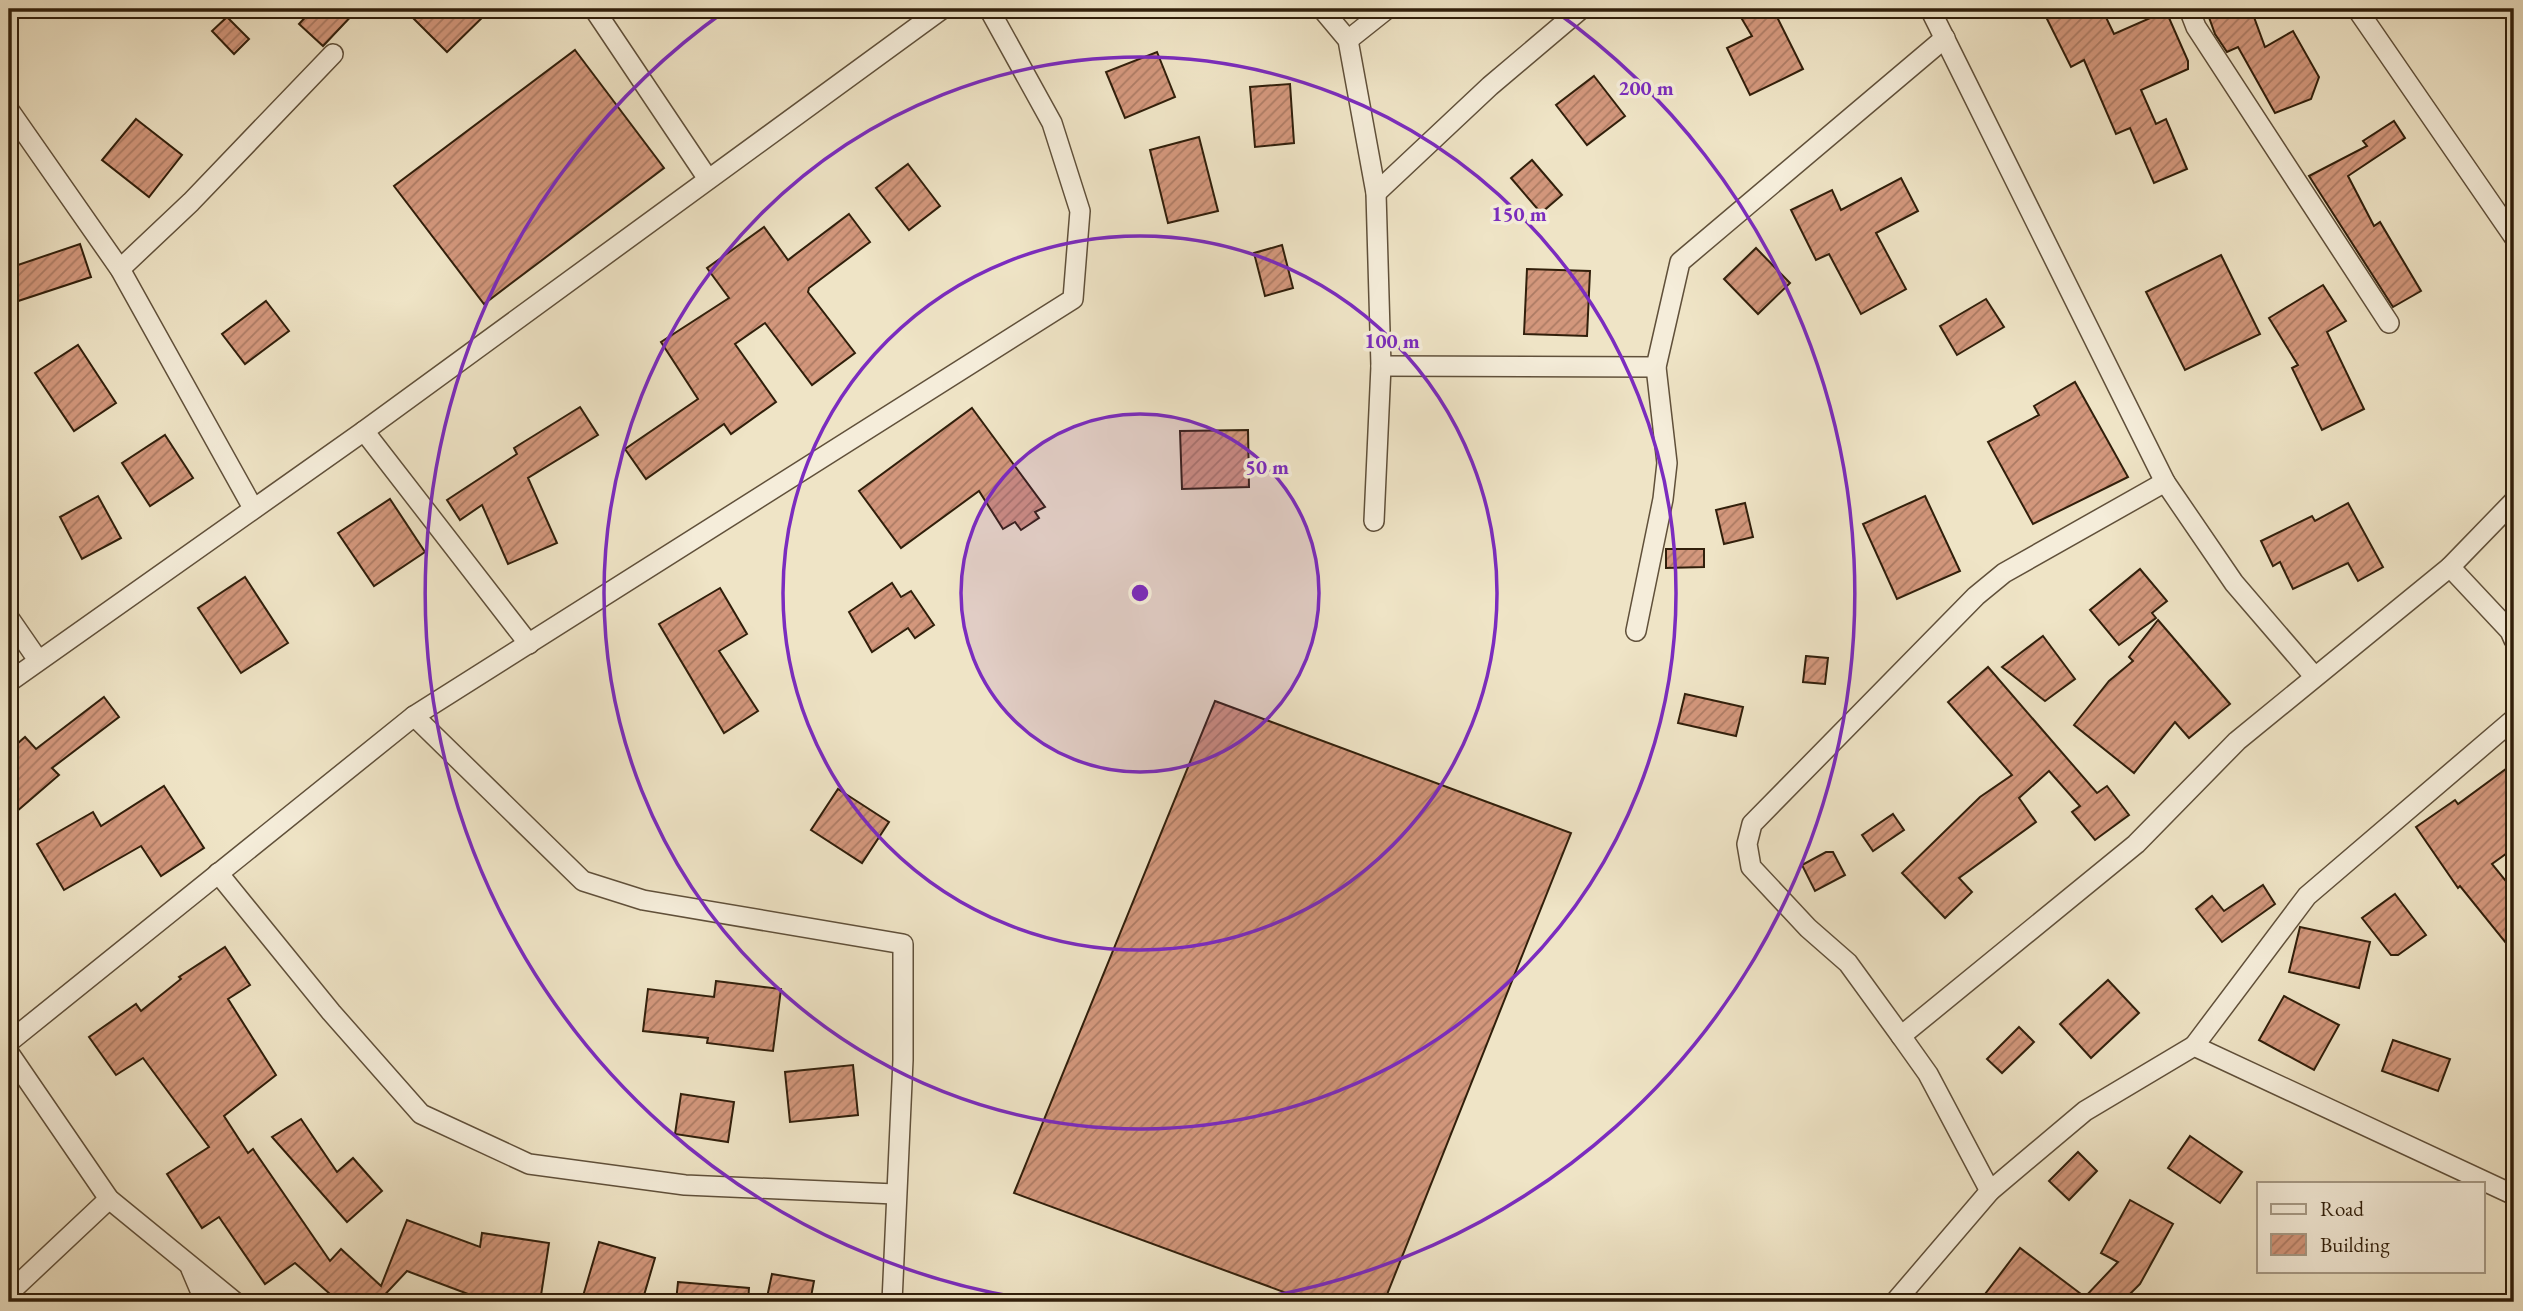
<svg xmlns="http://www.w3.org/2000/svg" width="2523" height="1311" font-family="'EB Garamond',serif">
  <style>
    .building { fill: url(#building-hatch); stroke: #311f0b; stroke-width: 2 }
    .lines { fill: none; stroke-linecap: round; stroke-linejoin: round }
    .street-casing { stroke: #60503a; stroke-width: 22 }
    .street { stroke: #f5edda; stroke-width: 19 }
    .ring { fill: none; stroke: #7b2cbf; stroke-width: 3.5 }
    .centre { fill: #7b2cbf; stroke: #f5edda; stroke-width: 3.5 }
    .ring-label { font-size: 21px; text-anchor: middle; font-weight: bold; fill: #7b2cbf; stroke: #f5edda; stroke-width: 7; stroke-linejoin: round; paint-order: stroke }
  </style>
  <defs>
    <pattern id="building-hatch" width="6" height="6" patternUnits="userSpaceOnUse" patternTransform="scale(1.75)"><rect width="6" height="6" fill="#d3977c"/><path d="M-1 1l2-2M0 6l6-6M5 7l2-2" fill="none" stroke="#ac7b64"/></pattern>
  </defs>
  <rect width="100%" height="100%" fill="#efe4c6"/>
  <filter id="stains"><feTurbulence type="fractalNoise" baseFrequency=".00286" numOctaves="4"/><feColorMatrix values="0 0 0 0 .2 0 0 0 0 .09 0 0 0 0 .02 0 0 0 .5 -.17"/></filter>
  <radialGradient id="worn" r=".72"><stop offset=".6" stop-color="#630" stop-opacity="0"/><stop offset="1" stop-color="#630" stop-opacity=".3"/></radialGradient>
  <g class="building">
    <polygon points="313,9 358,9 323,46 299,24"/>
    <polygon points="404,9 491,9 447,52"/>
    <polygon points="1736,9 1773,9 1803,69 1750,95 1727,48 1752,36"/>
    <polygon points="2042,9 2102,9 2114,34 2166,11 2188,61 2188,69 2141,90 2156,124 2166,119 2187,169 2154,183 2130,128 2116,134 2084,60 2071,67"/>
    <polygon points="2206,9 2251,9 2265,47 2293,31 2319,77 2311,99 2275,113 2238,47 2227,52 2215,34"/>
    <polygon points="227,17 249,39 234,54 212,31"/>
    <polygon points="575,50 664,168 484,304 394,186"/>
    <polygon points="1157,52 1175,97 1125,118 1106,72"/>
    <polygon points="1594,76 1625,116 1587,145 1556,105"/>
    <polygon points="1290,84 1294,143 1255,147 1250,87"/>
    <polygon points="136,119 182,155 149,197 102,160"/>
    <polygon points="2394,121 2405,138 2348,176 2374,226 2380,222 2421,291 2393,307 2309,176 2367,146 2363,141"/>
    <polygon points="1199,137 1218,211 1168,223 1150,150"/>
    <polygon points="1532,160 1562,195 1541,213 1511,178"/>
    <polygon points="908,164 940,206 909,230 876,188"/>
    <polygon points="1901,178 1918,211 1876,233 1906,289 1861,314 1829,254 1816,260 1791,210 1832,190 1841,210"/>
    <polygon points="849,214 870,242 809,288 808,292 855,353 812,385 765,323 735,344 776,402 731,434 724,424 646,479 625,449 698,399 661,342 729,298 707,268 764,227 788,260"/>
    <polygon points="80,244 91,277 9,304 9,268"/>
    <polygon points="1282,245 1293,288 1265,296 1254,253"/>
    <polygon points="1756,248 1790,283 1758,314 1724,279"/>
    <polygon points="2221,255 2260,334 2185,370 2146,292"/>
    <polygon points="1527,269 1590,271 1587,336 1524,334"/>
    <polygon points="2323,285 2346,321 2327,332 2364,409 2322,430 2292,368 2298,365 2269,318"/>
    <polygon points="1986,299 2004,327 1957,355 1940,326"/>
    <polygon points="266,301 289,331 245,364 222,334"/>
    <polygon points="78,345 116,403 74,431 35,373"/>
    <polygon points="2075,382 2128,477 2033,524 1988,442 2039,415 2034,406"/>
    <polygon points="580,407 598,435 528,478 557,543 508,564 482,505 460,520 447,500 517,454 514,448"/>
    <polygon points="972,408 1045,507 1035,512 1039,518 1021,530 1015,522 1003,529 979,491 901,548 859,491"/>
    <polygon points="1248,430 1249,487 1182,489 1180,431"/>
    <polygon points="165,435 193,478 150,506 122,463"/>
    <polygon points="98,496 121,538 82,559 60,517"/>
    <polygon points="1925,496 1960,571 1897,599 1863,524"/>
    <polygon points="390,499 425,552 374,586 338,533"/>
    <polygon points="1745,503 1753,537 1724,544 1716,510"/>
    <polygon points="2348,503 2383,567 2358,581 2348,563 2293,589 2280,562 2273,566 2261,541 2312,516 2315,521"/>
    <polygon points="1666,549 1704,549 1704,567 1666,568"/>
    <polygon points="2140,569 2167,601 2152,613 2156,618 2119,645 2090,610"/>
    <polygon points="245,577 288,643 241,673 198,608"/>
    <polygon points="892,583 901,597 911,591 934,625 915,638 908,628 872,652 849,612"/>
    <polygon points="720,588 747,634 719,651 758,711 724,733 659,624"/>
    <polygon points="2158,620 2230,704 2189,738 2175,722 2134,773 2074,725 2109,681 2133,661 2129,657"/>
    <polygon points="2043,636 2075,679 2045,701 2002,667"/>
    <polygon points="1806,656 1828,658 1825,684 1803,682"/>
    <polygon points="1988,667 2097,793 2107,786 2129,815 2095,840 2072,812 2080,806 2049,771 2019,798 2036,822 1959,878 1972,892 1945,918 1902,873 1980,797 2012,775 1948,702"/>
    <polygon points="1685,694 1743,707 1736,736 1678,723"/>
    <polygon points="104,697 119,717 52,768 59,775 9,818 9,751 25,737 36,749"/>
    <polygon points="1215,701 1571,833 1384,1302 1311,1302 1014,1193"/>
    <polygon points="2514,763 2514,848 2492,864 2514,891 2514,953 2460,886 2458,888 2416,827 2455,800 2458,804"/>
    <polygon points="164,786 204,848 161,876 141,846 64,890 37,844 93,812 101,826"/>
    <polygon points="838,789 889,822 862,863 811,830"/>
    <polygon points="1893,814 1904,830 1873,851 1862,835"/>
    <polygon points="1826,852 1833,852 1845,875 1815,891 1802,865"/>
    <polygon points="2263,885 2275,904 2222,942 2196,909 2212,896 2224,911"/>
    <polygon points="2395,894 2426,935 2398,955 2391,955 2362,918"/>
    <polygon points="2300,927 2370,942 2359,988 2289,972"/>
    <polygon points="225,947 250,985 228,999 276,1075 224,1116 248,1153 253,1149 330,1261 341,1249 381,1286 407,1220 480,1247 482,1233 549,1243 540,1302 468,1294 407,1271 378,1302 339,1302 295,1263 265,1284 219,1217 202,1228 167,1174 209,1147 143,1058 116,1075 89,1037 136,1004 141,1011 181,979 179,977"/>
    <polygon points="2108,980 2139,1013 2091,1058 2060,1024"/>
    <polygon points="716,981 781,989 773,1051 707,1043 708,1038 643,1031 648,989 714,997"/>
    <polygon points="2284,996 2339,1025 2314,1070 2259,1040"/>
    <polygon points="2019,1027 2034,1042 2002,1073 1987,1059"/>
    <polygon points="2393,1040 2450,1059 2438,1091 2382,1071"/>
    <polygon points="853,1065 858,1115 790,1122 785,1072"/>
    <polygon points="681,1094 734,1102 728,1142 675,1134"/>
    <polygon points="301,1119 337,1172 353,1158 382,1191 347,1222 272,1137"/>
    <polygon points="2190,1136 2242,1172 2220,1203 2168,1168"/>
    <polygon points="2078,1152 2097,1171 2069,1200 2049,1181"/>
    <polygon points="2130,1200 2173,1224 2140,1284 2122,1302 1979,1302 2020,1248 2085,1297 2118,1262 2101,1253"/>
    <polygon points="599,1242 655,1258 642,1302 605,1302 583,1296"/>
    <polygon points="772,1274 814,1281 810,1302 766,1302"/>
    <polygon points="678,1282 749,1288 748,1302 676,1302"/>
  </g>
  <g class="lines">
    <g class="street-casing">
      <g id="street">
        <polyline points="594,9 708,179"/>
        <polyline points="1322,9 1348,40 1376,193 1381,366 1374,521"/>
        <polyline points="1930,9 2165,482 2234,583 2314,676"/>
        <polyline points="2189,9 2196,27 2389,323"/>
        <polyline points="2357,9 2514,237"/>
        <polyline points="1348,40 1387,9"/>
        <polyline points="9,110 120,269 253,508"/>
        <polyline points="1376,193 1490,86 1581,9"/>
        <polyline points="120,269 191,202 333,54"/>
        <polyline points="1381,366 1656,367"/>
        <polyline points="364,431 529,644"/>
        <polyline points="2450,567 2514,501"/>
        <polyline points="9,618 38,660"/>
        <polyline points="1636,631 1663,499 1667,463 1656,367 1680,262 1945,38"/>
        <polyline points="9,682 364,431 942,9"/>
        <polyline points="414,716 583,881 643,900 903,944 903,1060 892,1302"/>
        <polyline points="218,873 331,1012 421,1114 529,1164 685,1185 895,1194"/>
        <polyline points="1901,1036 1848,963 1808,928 1751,867 1747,844 1752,824 1976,596 2004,573 2165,482"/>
        <polyline points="9,1042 414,716 1073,299 1080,211 1052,123 989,9"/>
        <polyline points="2194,1046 2307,896 2514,719"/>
        <polyline points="9,1053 109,1199 235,1302"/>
        <polyline points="1990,1191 1928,1074 1901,1036 2136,844 2237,741 2450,567 2510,631 2514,640"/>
        <polyline points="191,1269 205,1302"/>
        <polyline points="9,1293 109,1199"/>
        <polyline points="1895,1302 1990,1191 2085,1111 2194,1046 2514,1195"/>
      </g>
    </g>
    <use href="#street" class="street"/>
  </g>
  <circle cx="1140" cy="593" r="179" fill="#7b2cbf" fill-opacity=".12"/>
  <g class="ring">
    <circle cx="1140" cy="593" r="179"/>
    <circle cx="1140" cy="593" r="357"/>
    <circle cx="1140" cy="593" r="536"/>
    <path d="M1047 1302A715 715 0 0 1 725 11M1555 11A715 715 0 0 1 1233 1302"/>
  </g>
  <circle cx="1140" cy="593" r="10" class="centre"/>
  <g class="ring-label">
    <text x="1646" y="95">200 m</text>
    <text x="1519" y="221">150 m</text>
    <text x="1392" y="348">100 m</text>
    <text x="1267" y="474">50 m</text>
  </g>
  <rect width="2523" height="1311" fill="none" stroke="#efe4c6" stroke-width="35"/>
  <rect x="10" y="10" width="2502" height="1290" fill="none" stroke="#311f0b" stroke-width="3.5"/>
  <rect x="18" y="18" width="2488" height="1276" fill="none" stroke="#311f0b" stroke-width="2"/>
  <rect x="2257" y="1182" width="228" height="91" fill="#f5edda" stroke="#a79b87" stroke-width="2"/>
  <rect x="2271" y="1204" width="35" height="10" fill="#f5edda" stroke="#a79b87" stroke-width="2"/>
  <text x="2320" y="1216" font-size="21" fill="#311f0b">Road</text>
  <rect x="2271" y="1234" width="35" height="21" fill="url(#building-hatch)" stroke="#a79b87" stroke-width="2"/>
  <text x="2320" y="1252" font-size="21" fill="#311f0b">Building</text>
  <rect width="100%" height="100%" filter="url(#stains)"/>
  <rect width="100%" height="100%" fill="url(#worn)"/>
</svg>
